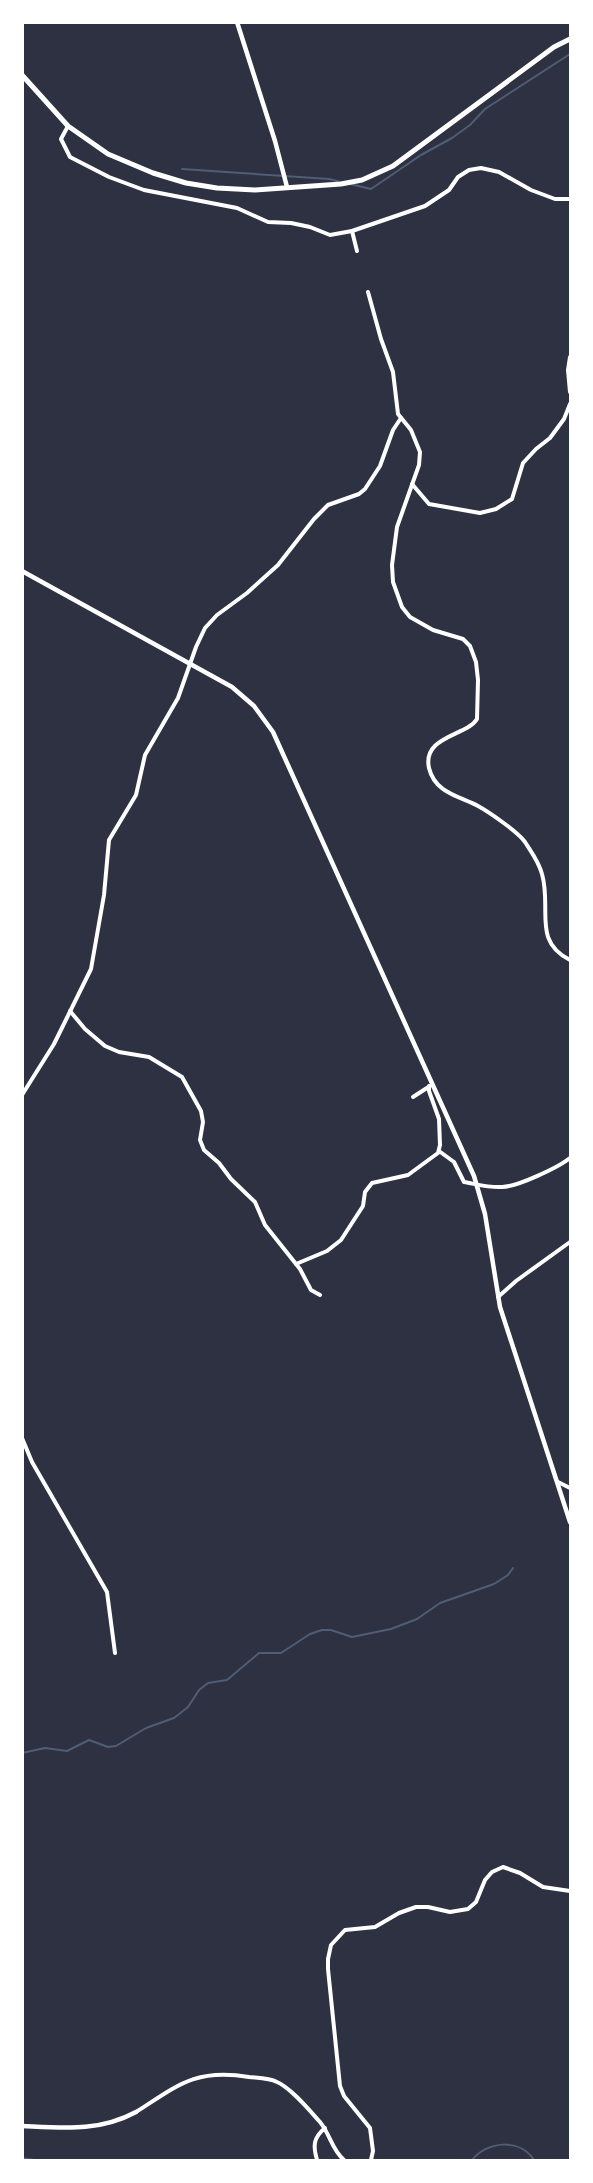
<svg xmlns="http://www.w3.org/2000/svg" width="593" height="2183" font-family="'Titillium Web',sans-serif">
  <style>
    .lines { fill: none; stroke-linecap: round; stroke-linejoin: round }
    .stream { stroke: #4f5d75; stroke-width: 2 }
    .minor { stroke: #fff; stroke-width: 4 }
    .tertiary { stroke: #fff; stroke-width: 4.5 }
    .secondary { stroke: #fff; stroke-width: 5 }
  </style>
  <rect width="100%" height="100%" fill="#2d3142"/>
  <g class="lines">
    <g class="stream">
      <polyline points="182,169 329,179 341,182"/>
      <polyline points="350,184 371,189 421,155 452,138 470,125 485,109 570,54"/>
      <polyline points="22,1753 45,1748 67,1751 89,1740 108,1747 116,1746 146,1728 174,1718 188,1707 199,1690 208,1683 227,1680 259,1653 281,1653 310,1634 322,1630 331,1630 352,1637 391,1629 417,1619 440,1603 494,1584 508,1575 513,1568"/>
      <polyline points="22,2158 34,2160"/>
      <path d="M472,2160C487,2141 520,2138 534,2160"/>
    </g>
    <g class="minor">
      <polyline points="68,126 61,139 70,157 109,177 144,190 237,208 268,222 291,223 310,227 330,235 352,231 425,206 449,190 458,177 469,170 481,168 499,172 531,190 555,199 570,199"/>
      <polyline points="352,231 357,251"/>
      <path d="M368,292L381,339L393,372L398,414L411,430L420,452L419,465L397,527L392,565L393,582L402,607L410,617L433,630L463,639L470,646L476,662L478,680L477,719C467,736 422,736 429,768C435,793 459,796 478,806C489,812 518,832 525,842C532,853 539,862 542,874C552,909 532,941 570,960"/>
      <polyline points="570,357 568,370 570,392"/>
      <polyline points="412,484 429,504 480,513 496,509 512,499 523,463 536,449 550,438 564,419 570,404"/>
      <polyline points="70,1011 85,1029 105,1046 119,1052 149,1057 182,1077 201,1111 203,1122 200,1140 204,1150 219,1163 231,1179 255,1202 265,1225 300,1269 311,1290 320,1295"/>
      <polyline points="22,1095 54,1044 91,969 104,895 109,840 136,795 145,755 178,698 196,647 205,628 217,615 247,593 278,565 314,519 328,505 359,494 365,489 380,466 393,430 401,418"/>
      <polyline points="413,1097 430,1086"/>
      <path d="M439,1151L454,1162L464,1182C476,1184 489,1188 502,1187C517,1187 559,1167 570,1158"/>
      <polyline points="296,1264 327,1251 341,1240 363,1206 365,1192 372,1183 408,1175 438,1153 440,1145 439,1119 429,1091 429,1086"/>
      <polyline points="498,1297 516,1281 570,1242"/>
      <polyline points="22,1438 32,1462 107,1592 115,1653"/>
      <polyline points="558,1482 570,1488"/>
      <path d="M136,2112C178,2085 196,2068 249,2077C258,2078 269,2078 277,2082C290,2087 310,2111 320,2122C330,2134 332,2150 344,2160"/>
      <path d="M317,2160C313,2146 313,2138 325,2128"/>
      <polyline points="371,2160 373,2151 370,2128 344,2096 340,2086 328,1969 328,1959 331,1945 345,1930 375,1927 399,1913 416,1907 428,1907 450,1912 468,1909 476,1902 485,1880 492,1872 503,1867 520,1873 543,1887 570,1891"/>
    </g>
    <g class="tertiary">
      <polyline points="237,22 275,141 287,187"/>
      <polyline points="22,571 232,687 254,706 273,732 474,1176 485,1214 500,1307 570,1522"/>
      <path d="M22,2126C63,2128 99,2132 136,2112"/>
    </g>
    <polyline class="secondary" points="22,75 68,126 108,154 153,173 186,183 217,188 255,190 341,184 362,180 393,166 554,47 570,39"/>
  </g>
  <rect width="593" height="2183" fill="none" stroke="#ffffff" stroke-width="48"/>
</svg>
